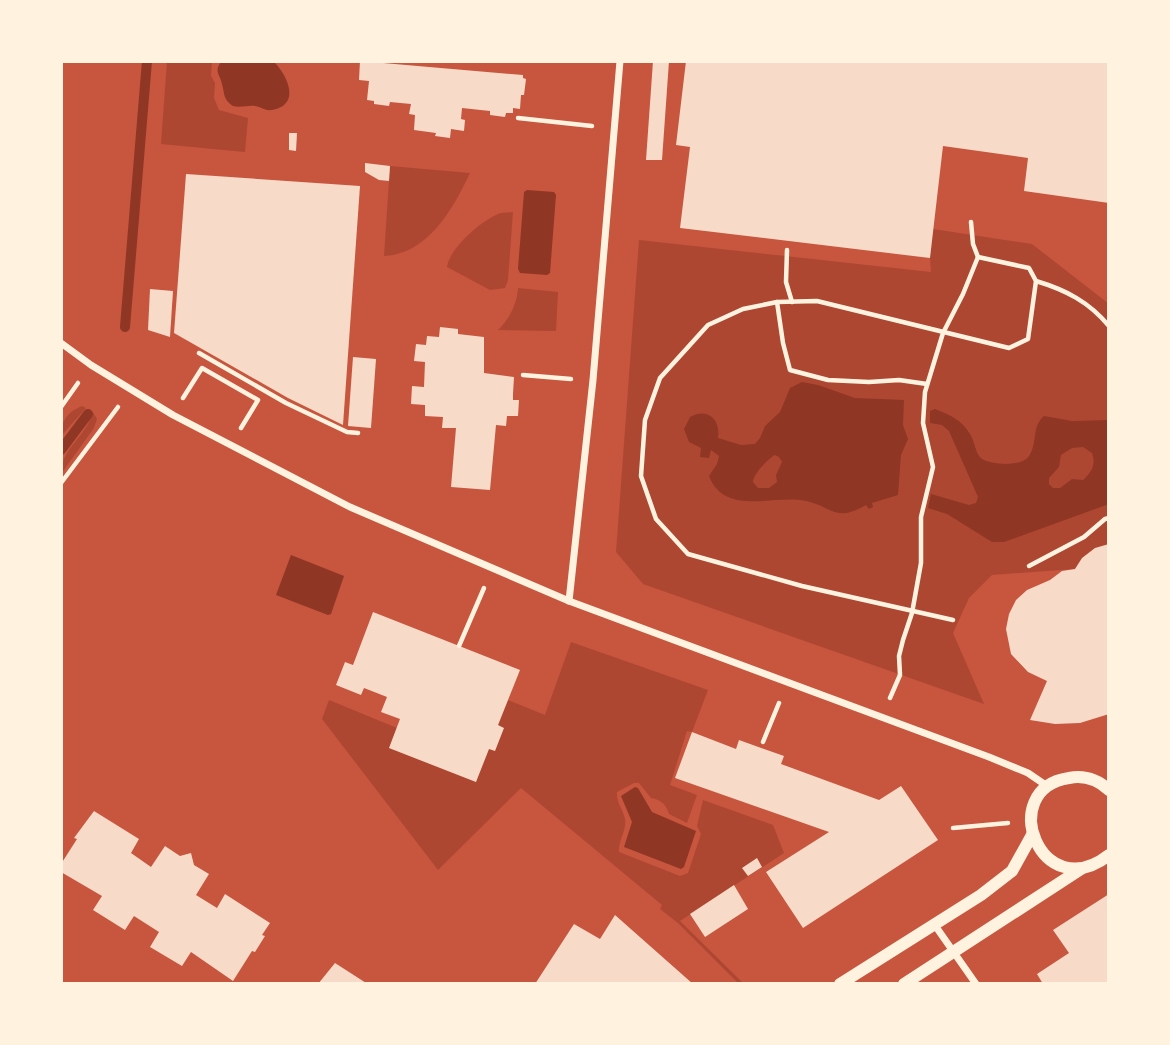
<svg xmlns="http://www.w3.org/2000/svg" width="1170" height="1045" font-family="Mulish,sans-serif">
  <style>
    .green { fill: #ae4732 }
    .water { fill: #8f3625; fill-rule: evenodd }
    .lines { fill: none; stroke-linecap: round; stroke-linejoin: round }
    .stream { stroke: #8f3625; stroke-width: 10 }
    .building { fill: #f7dbc8 }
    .path { stroke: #fff3e0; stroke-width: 4.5 }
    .minor { stroke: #fff3e0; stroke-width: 7 }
    .tertiary { stroke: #fff3e0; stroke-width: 12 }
  </style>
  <rect width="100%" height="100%" fill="#c8553d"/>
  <g class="green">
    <polygon points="167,61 212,61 211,76 215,83 214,98 219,110 248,118 245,152 161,144"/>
    <path d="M390,166L470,173C453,209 428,254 384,256Z"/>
    <path d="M513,212L508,280L505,288L490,290L447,267C449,249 480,222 496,215C501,212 507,213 513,212Z"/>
    <path d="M933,229L1032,244L1109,304V544C1093,547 1084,556 1075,569L992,575L969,598L953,633L984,704L643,584L616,552L639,240L931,272L930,258Z"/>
    <path d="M518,288L558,292L556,331L498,330C509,319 517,305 518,288Z"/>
    <path d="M82,406L86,408L61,436C61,421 67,412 82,406Z"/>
    <path d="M93,412L97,419L94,428L61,474C61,448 86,437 93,412Z"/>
    <path d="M571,642L708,690L692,732L687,731L670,785L697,795L687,823L669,814C666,804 661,800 651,798L639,783H634L617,792C616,802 623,809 625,819C627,830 618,841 619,852L680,876L688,873L701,834L697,826L703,800L773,825L784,853L680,921L744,984H739L678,923L660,909L662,905L521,788L438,870L322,719L329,700L397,728L389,748L476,782L508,700L545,715Z"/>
  </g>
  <g class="water">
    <path d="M222,61L241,63L273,61C287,74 302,105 272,110C265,111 262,107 255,106C248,105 241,108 233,106C223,99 225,95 222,84C220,74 213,71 222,61Z"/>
    <polygon points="527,190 554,192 556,195 550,273 547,275 520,273 518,269 524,192"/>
    <path d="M802,382L818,385L855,398L904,400L903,425L908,439L901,455L898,495L872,503L873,507L869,509L866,505C835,523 833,507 806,501C773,494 725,517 709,476L717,464L719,456L711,450L709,458L700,457L701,448L689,442L684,429L690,417C708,407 721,420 718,438L741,445L755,444L760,438L765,426L780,412L790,388ZM775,455L779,457L782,462L776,475L777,482L769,488H758L753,482C753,474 768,459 775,455Z"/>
    <path d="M935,409C950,415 962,420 970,434C975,441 975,454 982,459C992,465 1022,467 1029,456C1038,443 1031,427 1044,416L1072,421L1109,420V504L1004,542H992L947,514L928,508L931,494L969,505L976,503L978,497L949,431L942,425L930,423V411ZM1072,448L1083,447L1092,453C1096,465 1092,471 1083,480L1072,479L1060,488H1053L1049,484V478L1059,467L1061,455Z"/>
    <polygon points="291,555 344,576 331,614 328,615 276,595"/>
    <polygon points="635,787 638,788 652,812 696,831 684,867 681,869 624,847 632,822 621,796"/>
  </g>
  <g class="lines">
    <g class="stream">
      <polyline points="125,327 147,61"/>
      <polyline points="61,450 88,414"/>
    </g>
  </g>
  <g class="building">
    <polygon points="360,61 523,75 523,78 526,79 524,95 521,95 520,109 513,108 513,113 506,113 505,117 490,115 490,111 462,108 461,119 465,120 464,131 451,129 450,138 435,136 436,133 414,130 415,115 409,114 411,104 390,102 389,106 374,104 374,101 367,100 369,81 359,80"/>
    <polygon points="653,61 669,61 662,160 646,160"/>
    <polygon points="686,61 1109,61 1109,203 1024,191 1028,158 943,146 930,258 680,228 690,147 676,145"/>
    <polygon points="289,133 297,133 296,151 289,150"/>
    <polygon points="365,163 390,166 389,181 379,180 365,172"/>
    <polygon points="186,174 360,186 343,425 288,398 174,333"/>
    <polygon points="150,289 173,291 170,337 148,330"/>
    <polygon points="440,327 458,329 458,334 484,337 484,373 514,377 513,394 513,400 519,400 518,416 507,416 506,426 496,425 490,490 451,487 456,428 442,428 443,417 425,416 425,405 411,404 412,386 424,387 425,362 414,361 416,344 426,345 427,336 439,337"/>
    <polygon points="353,357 376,359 371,428 348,426"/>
    <polygon points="1109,544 1109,714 1080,723 1055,724 1030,720 1047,681 1028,672 1011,654 1006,629 1009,614 1016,600 1027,590 1050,580 1062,571 1075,569 1082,558 1095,548"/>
    <polygon points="373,612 520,670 498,725 504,728 495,751 489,749 476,782 389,748 400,719 381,712 387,697 364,688 361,695 336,685 345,662 353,665"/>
    <polygon points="692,732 736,749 739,740 784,756 781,764 879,800 901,786 938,840 803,928 766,872 829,832 675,778"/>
    <polygon points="94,811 139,839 131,853 151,867 165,846 180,856 191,853 194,865 209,874 196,895 217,908 225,894 270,923 262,935 265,936 255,952 252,951 233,981 191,952 182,966 150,947 159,932 134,916 125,930 93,910 102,896 61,872 61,864 77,839 74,838"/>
    <polygon points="757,858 762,867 748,876 742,868"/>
    <polygon points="734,885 748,909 705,937 690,914"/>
    <polygon points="1109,894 1109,984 1043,984 1037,974 1069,953 1053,930"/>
    <polygon points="615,915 693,984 535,984 574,924 600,939"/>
    <polygon points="335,963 363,981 368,984 318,984"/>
  </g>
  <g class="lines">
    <g class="path">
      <polyline points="518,118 592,126"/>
      <polyline points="787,250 786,282 792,302"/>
      <path d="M1036,281C1066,290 1089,302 1109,326"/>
      <polyline points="777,302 783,343 790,370 828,380 869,382 899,380 927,384"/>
      <polyline points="199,353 286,403 347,432 358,433"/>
      <polyline points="523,375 571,379"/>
      <polyline points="183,398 202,368 258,400 241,428"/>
      <polyline points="61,407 78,383"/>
      <polyline points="61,483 118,407"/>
      <polyline points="1029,566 1084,537 1105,519 1109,518"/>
      <polyline points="953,620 802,586 688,554 656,519 641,476 645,420 660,378 708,325 743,309 777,302 817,301 1009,348 1028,339 1036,281 1029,268 978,257 973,244 971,222"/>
      <polyline points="459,646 484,588"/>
      <polyline points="890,698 900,675 899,656 903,640 912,613 921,563 921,517 933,467 923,423 925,392 943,333 963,294 978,257"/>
      <polyline points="763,742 779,703"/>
      <polyline points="953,828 1008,823"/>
    </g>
    <g class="minor">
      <polyline points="61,343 91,365 173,415 350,507 569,601 989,757 1028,773 1047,786"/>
      <polyline points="569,601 593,380 620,61"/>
      <polyline points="934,924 976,984"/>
    </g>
    <g class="tertiary">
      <path d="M1109,790C1098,780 1084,775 1069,778C995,789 1041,908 1109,855"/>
      <polyline points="840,984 981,895 1012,871 1032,835"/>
      <polyline points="904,984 1081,869"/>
    </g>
  </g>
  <rect width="1170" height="1045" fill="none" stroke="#fff3e0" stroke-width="126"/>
</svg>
